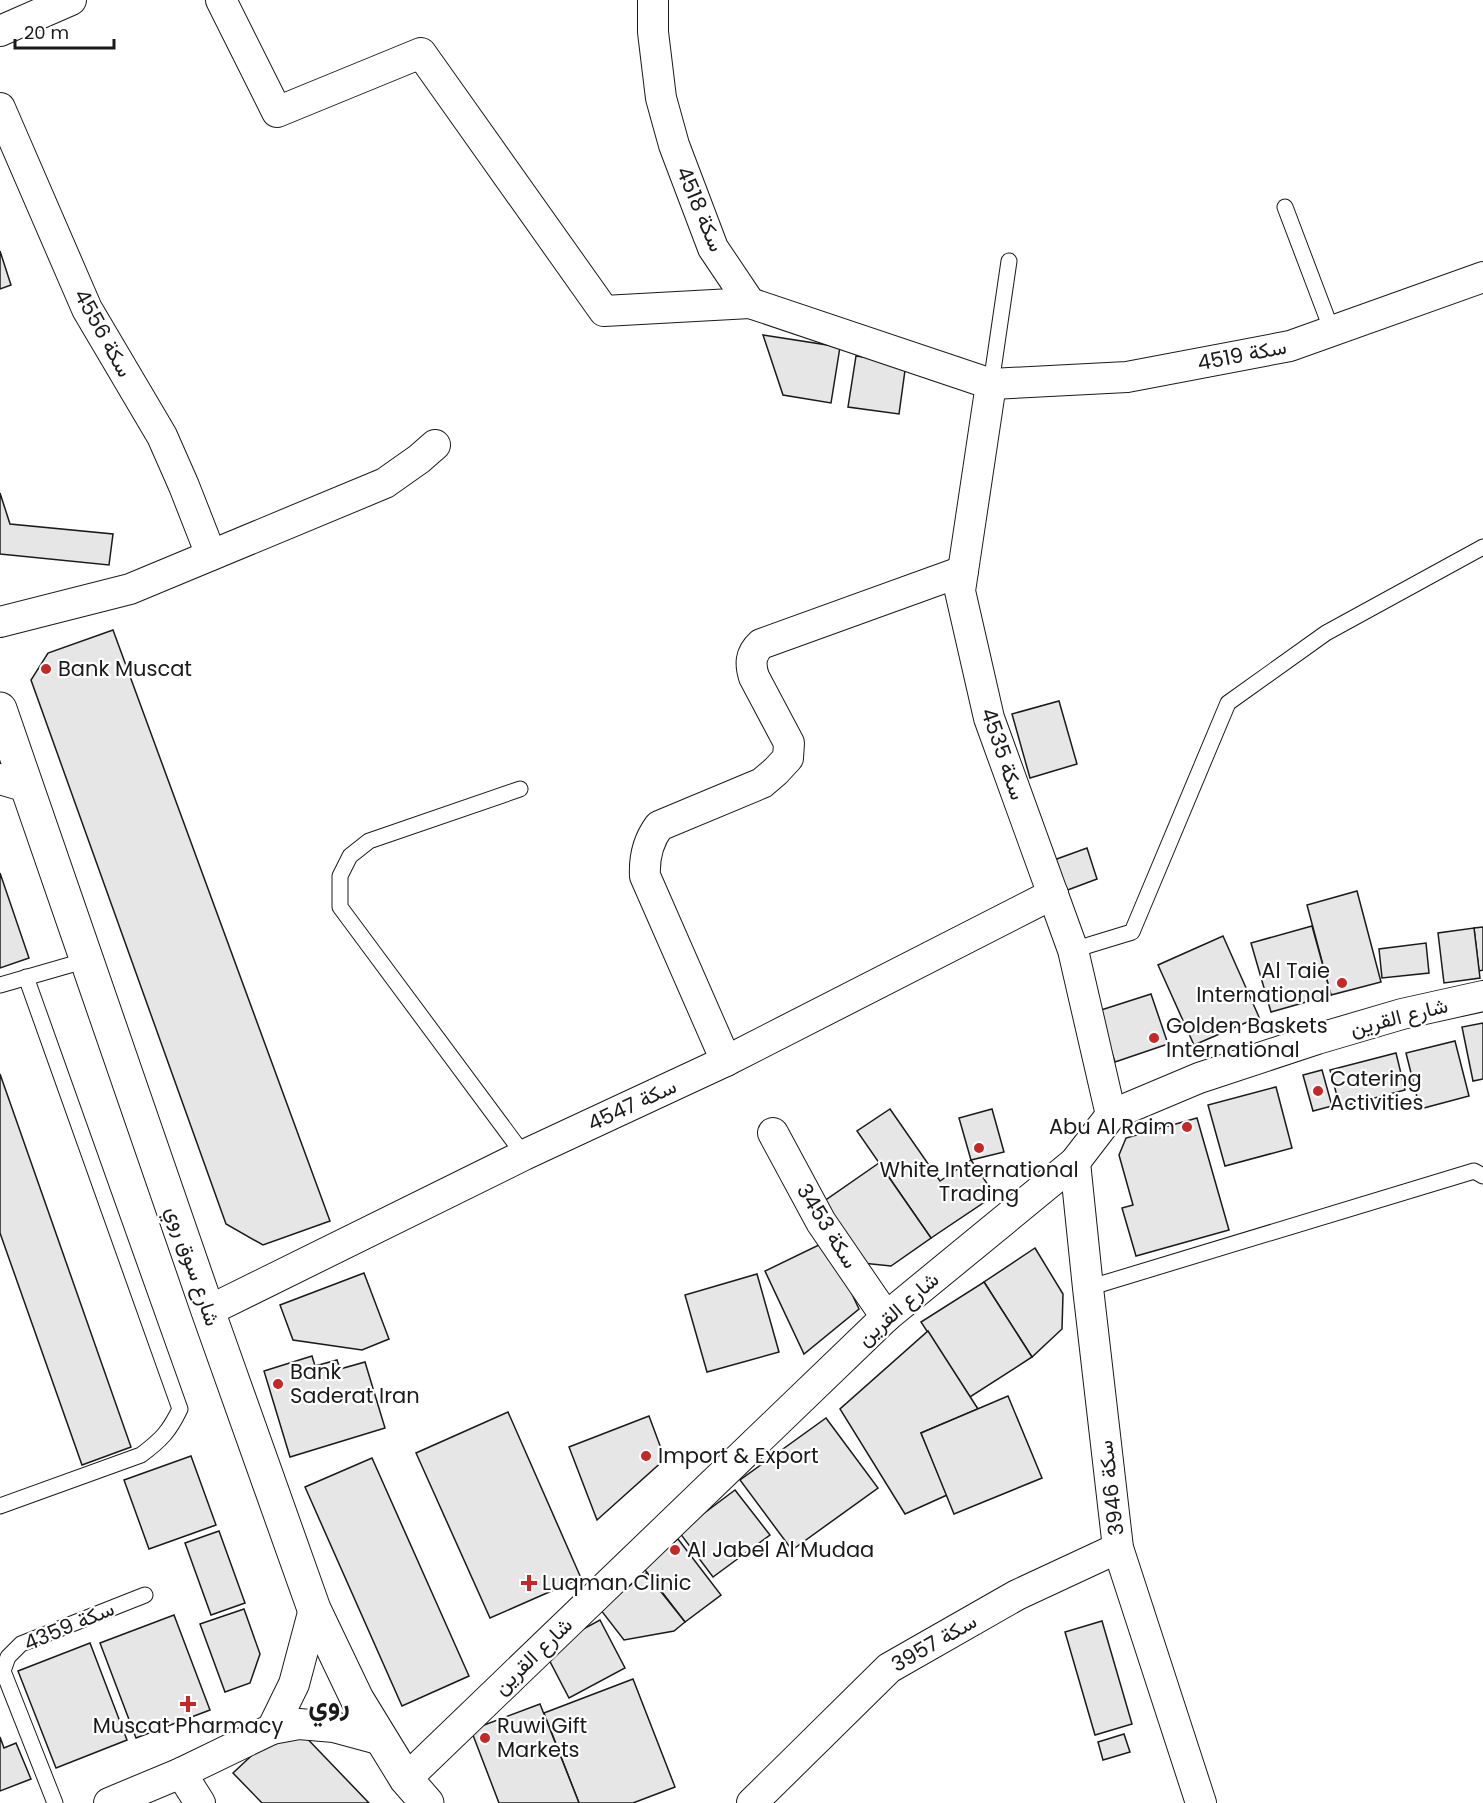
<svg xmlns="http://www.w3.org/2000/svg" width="1483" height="1803" font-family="Poppins,Vazirmatn,sans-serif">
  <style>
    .building { fill: #e6e6e6; stroke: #1a1a1a; stroke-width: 1.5 }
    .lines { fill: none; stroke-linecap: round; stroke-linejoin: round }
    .lane-casing { stroke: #1a1a1a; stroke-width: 17 }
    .street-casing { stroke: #1a1a1a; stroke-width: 32 }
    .secondary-casing { stroke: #1a1a1a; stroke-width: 35 }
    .lane { stroke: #fff; stroke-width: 15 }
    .street { stroke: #fff; stroke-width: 30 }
    .secondary { stroke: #fff; stroke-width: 33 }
    .poi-dot { fill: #c62828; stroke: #fff; stroke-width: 2 }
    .labels { text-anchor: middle; stroke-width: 4.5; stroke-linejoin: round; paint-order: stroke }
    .street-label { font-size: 21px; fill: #1a1a1a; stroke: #fff }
    .poi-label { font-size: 21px; fill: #1a1a1a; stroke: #fff; text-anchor: start }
    .district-label { font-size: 27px; font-weight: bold; fill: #1a1a1a; stroke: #fff }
  </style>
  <rect width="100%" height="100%" fill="#fff"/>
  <g class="building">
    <polygon points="0,251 11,285 0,289"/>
    <polygon points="763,335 840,347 831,403 783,395"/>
    <polygon points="856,356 906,363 899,414 848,407"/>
    <polygon points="0,493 10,524 113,534 109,565 0,554"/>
    <polygon points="113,630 330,1221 263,1245 226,1224 31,680 48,653"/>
    <polygon points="1059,701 1077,764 1030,778 1012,714"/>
    <polygon points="1087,848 1097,879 1065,891 1054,860"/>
    <polygon points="0,873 29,958 0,968"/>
    <polygon points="1357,891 1381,982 1331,995 1307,905"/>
    <polygon points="1312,926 1331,995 1271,1012 1251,943"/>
    <polygon points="1483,927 1483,970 1479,971 1474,928"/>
    <polygon points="1474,928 1480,978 1444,983 1438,933"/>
    <polygon points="1223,936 1259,1017 1194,1045 1158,965"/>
    <polygon points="1426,943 1429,973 1382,978 1379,949"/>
    <polygon points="1151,994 1168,1044 1115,1062 1098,1011"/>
    <polygon points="1483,1023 1483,1079 1473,1081 1462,1027"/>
    <polygon points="1455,1041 1469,1096 1420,1109 1406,1053"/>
    <polygon points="1396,1053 1405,1090 1340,1107 1330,1070"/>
    <polygon points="1322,1070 1332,1106 1313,1111 1303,1075"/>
    <polygon points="0,1074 131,1447 82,1465 0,1233"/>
    <polygon points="1276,1087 1292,1148 1225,1166 1208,1105"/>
    <polygon points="890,1109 940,1181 971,1160 995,1195 931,1238 857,1131"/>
    <polygon points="992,1109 1004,1152 971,1160 959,1118"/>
    <polygon points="1197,1118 1229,1230 1136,1256 1122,1208 1133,1205 1119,1155 1126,1138"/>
    <polygon points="879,1163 931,1238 891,1266 862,1263 820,1204"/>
    <polygon points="827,1241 859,1309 804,1354 765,1271"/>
    <polygon points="1035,1248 1063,1294 1062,1329 1032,1357 984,1282"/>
    <polygon points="364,1273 389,1339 362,1350 293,1340 280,1305"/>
    <polygon points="757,1274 779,1352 707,1372 685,1295"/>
    <polygon points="984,1282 1032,1357 970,1397 921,1322"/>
    <polygon points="928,1331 978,1409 921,1433 947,1495 905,1514 840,1409"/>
    <polygon points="312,1356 315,1366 337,1360 340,1369 365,1362 385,1428 290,1457 264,1371"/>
    <polygon points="1008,1396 1042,1478 954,1514 921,1433"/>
    <polygon points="508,1412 581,1578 490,1618 416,1453"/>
    <polygon points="649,1416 665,1459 597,1520 569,1447"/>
    <polygon points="826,1418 878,1488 792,1550 740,1480"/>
    <polygon points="191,1456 216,1525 149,1549 124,1480"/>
    <polygon points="372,1458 469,1676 402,1706 305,1487"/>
    <polygon points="735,1490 770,1535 713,1577 679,1532"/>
    <polygon points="219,1531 245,1603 211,1615 185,1543"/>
    <polygon points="678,1539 721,1595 685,1622 642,1566"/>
    <polygon points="646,1573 685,1622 674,1631 624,1640 600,1609"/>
    <polygon points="244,1609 260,1654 250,1683 225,1692 200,1624"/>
    <polygon points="174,1615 210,1710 136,1738 100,1643"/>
    <polygon points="600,1620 625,1668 569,1698 544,1650"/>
    <polygon points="1102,1621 1132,1724 1095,1735 1065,1632"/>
    <polygon points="90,1643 127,1740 56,1768 18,1671"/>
    <polygon points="633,1679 675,1787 633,1803 579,1803 544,1713"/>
    <polygon points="540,1704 579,1803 499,1803 471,1730"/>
    <polygon points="297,1728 369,1803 262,1803 233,1773 277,1732"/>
    <polygon points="1124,1734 1130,1752 1103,1760 1098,1742"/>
    <polygon points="0,1737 4,1748 16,1743 31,1779 0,1791"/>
  </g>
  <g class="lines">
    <g class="lane-casing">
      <g id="lane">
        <polyline points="1285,207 1332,331"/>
        <polyline points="991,384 1009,261"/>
        <polyline points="520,789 369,841 350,856 340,876 340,907 524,1155"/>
        <polyline points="1073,950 1132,932 1228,703 1326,633 1483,547"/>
        <polyline points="0,985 87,960"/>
        <polyline points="1088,1288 1474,1171 1483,1176"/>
        <path d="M0,1506L141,1455C161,1440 169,1432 180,1409L26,977"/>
        <polyline points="55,1803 3,1671 8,1657 21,1644 145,1595"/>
      </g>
    </g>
    <g class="street-casing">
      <g id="street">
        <polyline points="221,0 277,112 421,53 604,311 750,303"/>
        <polyline points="653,0 653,32 661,98 674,145 713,248 750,303 991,384 1127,377 1290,346 1483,277"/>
        <polyline points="0,31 71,0"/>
        <polyline points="0,108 87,309 162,436 184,486 211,555"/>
        <polyline points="991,384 960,591 989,718 1073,950 1111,1115"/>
        <polyline points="0,622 130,589 385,483 419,459 435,445"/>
        <polyline points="0,779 27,787"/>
        <path d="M726,1061L645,876C644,858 648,841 659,826L762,783L776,771L788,758L789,743L754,677C750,664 750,654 761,644L963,571"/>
        <polyline points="773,1133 821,1222 886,1317"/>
        <polyline points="1075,1162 1088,1288 1118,1548 1201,1803"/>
        <polyline points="208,1311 524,1155 726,1061 1053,894"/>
        <polyline points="272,1729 294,1684 314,1609"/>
        <polyline points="181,1773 200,1803"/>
        <polyline points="406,1779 886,1317 1075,1162 1111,1115 1199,1078 1317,1039 1402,1014 1483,996"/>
        <polyline points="109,1803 181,1773 272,1729 299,1724 334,1727 382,1740"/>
        <polyline points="752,1803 889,1668 1017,1595 1118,1548"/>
      </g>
    </g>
    <g class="secondary-casing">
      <polyline id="secondary" points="0,709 208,1311 314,1609 357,1699 406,1779 427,1803"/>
    </g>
    <use href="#lane" class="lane"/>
    <use href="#street" class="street"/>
    <use href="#secondary" class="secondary"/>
  </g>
  <g class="poi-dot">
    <circle cx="46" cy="669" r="6"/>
    <circle cx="1342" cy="983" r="6"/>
    <circle cx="1154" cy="1038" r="6"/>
    <circle cx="1318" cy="1091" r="6"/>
    <circle cx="1187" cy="1127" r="6"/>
    <circle cx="979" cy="1148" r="6"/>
    <circle cx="278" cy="1384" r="6"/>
    <circle cx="646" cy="1456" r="6"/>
    <circle cx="675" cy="1550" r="6"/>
    <path d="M526 1574h6v6h6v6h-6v6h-6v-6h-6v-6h6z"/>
    <path d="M185 1695h6v6h6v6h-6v6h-6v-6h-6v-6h6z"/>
    <circle cx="485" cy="1738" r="6"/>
  </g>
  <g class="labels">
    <g class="street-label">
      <text transform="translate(700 209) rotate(67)" y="7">سكة 4518</text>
      <text transform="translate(103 333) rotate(61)" y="7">سكة 4556</text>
      <text transform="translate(1242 355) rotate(-11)" y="7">سكة 4519</text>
      <text transform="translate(1003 754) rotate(71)" y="7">سكة 4535</text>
      <text transform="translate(1399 1017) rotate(-14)" y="7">شارع القرين</text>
      <text transform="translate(632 1105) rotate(-25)" y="7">سكة 4547</text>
      <text transform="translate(827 1226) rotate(58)" y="7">سكة 3453</text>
      <text transform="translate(193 1266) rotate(71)" y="7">شارع سوق روي</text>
      <text transform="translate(898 1309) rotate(-41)" y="7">شارع القرين</text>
      <text transform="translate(1111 1488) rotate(-97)" y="7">سكة 3946</text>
      <text transform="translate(69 1626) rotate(-23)" y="7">سكة 4359</text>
      <text transform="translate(934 1643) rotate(-30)" y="7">سكة 3957</text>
      <text transform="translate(533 1656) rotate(-44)" y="7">شارع القرين</text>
    </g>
    <g class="poi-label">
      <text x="58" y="676">Bank Muscat</text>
      <text x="1330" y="978" text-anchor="end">Al Taie<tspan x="1330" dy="24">International</tspan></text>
      <text x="1166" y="1033">Golden Baskets<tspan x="1166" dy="24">International</tspan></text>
      <text x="1330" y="1086">Catering<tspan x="1330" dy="24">Activities</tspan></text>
      <text x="1175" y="1134" text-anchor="end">Abu Al Raim</text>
      <text x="979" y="1177" text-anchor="middle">White International<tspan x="979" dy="24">Trading</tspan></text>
      <text x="290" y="1379">Bank<tspan x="290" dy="24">Saderat Iran</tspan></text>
      <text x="658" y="1463">Import &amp; Export</text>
      <text x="687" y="1557">Al Jabel Al Mudaa</text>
      <text x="542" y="1590">Luqman Clinic</text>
      <text x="188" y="1733" text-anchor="middle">Muscat Pharmacy</text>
      <text x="497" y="1733">Ruwi Gift<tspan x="497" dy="24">Markets</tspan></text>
    </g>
    <g class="district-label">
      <text x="329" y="1714">روي</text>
    </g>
  </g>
  <path d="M15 39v9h99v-9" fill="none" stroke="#1a1a1a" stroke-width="3"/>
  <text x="24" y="39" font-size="18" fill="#1a1a1a" stroke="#ffffff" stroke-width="4.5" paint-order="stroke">20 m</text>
</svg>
